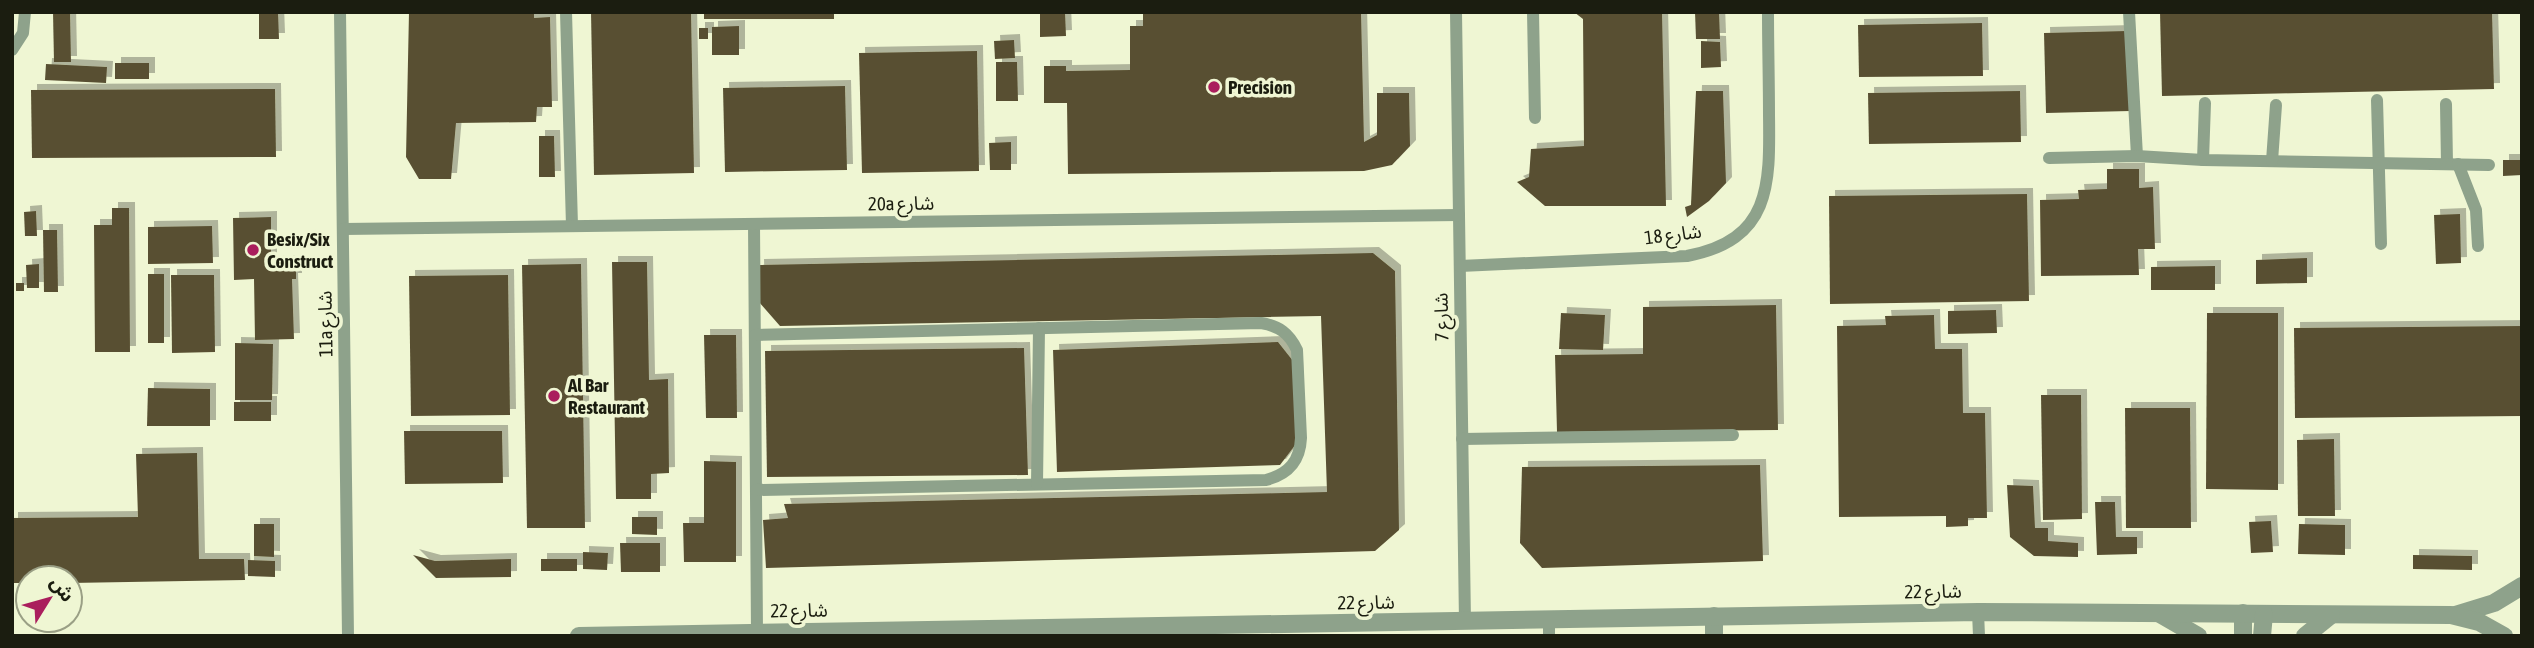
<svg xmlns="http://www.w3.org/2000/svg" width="2534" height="648" font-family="'Asap Condensed','Noto Sans Arabic',sans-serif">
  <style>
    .building { fill: #595032; filter: url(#shadow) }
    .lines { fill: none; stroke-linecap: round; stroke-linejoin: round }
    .lane { stroke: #8ea28b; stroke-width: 12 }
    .street { stroke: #8ea28b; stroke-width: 18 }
    .poi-dot { fill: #aa1e5d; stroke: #eff6d3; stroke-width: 2.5 }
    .labels { text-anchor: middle; stroke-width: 7; stroke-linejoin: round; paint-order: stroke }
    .poi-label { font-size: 19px; font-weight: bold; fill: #1b1d10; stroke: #eff6d3; text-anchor: start }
    .street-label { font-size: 19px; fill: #1b1d10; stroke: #eff6d3 }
  </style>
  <defs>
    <filter id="shadow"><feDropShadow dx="6" dy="-6" stdDeviation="0" flood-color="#0004"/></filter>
  </defs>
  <rect width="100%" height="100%" fill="#eff6d3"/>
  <g class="building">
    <polygon points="53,12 70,12 71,62 54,62"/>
    <polygon points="278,12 279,39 259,39 259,13"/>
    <polygon points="409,12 534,12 534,18 550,17 552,107 537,107 536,122 456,123 451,179 419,179 406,157"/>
    <polygon points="591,12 691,12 694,173 594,175"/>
    <rect x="704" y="12" width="130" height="7"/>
    <polygon points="1040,12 1065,12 1066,36 1040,37"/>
    <polygon points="1143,12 1361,12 1364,142 1377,135 1377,93 1409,93 1410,146 1392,165 1364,171 1068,174 1067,103 1044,103 1044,66 1066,66 1066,71 1130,70 1130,26 1143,26"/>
    <polygon points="1574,12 1662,12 1666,206 1545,206 1517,182 1529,177 1531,149 1584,146 1583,19"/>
    <polygon points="1695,12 1719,12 1720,39 1696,39"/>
    <polygon points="2160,12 2492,12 2494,89 2162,96"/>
    <polygon points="1982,23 1983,76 1859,77 1858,25"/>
    <polygon points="739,26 739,55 712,55 712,27"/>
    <rect x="699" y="28" width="9" height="11"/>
    <polygon points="2127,31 2130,111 2046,113 2044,33"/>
    <polygon points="1014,40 1015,58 995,59 994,41"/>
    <polygon points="1701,41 1720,42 1721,67 1701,68"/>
    <polygon points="977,51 979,171 862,173 859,53"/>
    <polygon points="996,62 1017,62 1018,101 996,101"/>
    <rect x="115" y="63" width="34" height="16"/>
    <polygon points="46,64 107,67 106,83 45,80"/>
    <polygon points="845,86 847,170 725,172 723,88"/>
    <polygon points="275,89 276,157 32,158 31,90"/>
    <polygon points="1696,91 1723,91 1726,183 1709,201 1687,217 1685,207 1691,205"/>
    <polygon points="2020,91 2021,142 1869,144 1868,93"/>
    <polygon points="539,136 554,136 555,177 539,177"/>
    <polygon points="1011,142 1011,170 990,170 989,143"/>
    <polygon points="2503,160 2522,160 2522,175 2503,176"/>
    <polygon points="2107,169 2139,169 2139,188 2153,187 2155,249 2138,249 2139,275 2041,276 2040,200 2079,199 2078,190 2107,189"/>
    <polygon points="2027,194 2029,301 1830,304 1829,196"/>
    <polygon points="112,208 129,208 130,352 95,352 94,225 112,225"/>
    <polygon points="36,211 37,236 25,236 24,212"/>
    <polygon points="2460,214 2461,263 2436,264 2434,215"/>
    <polygon points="271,217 271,262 296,261 296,279 292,279 294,339 255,340 254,279 234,280 233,218"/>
    <polygon points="212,226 213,263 148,264 148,227"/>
    <polygon points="43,230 57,230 58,292 44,292"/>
    <polygon points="1373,253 1395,271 1399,530 1375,551 766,568 763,520 788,518 784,504 1327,492 1321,316 780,326 759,302 758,265"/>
    <polygon points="2307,258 2307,283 2256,284 2256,260"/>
    <polygon points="612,262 647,262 649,380 668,379 669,473 651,474 651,499 616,499"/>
    <polygon points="39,264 39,288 27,288 26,265"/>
    <polygon points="581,264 585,528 527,528 522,265"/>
    <polygon points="2215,266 2215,290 2151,290 2151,267"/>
    <rect x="148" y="274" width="16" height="69"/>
    <polygon points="171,275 214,275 215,352 172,353"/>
    <polygon points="508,275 510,415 411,416 409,276"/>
    <rect x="16" y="283" width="8" height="8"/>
    <polygon points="1776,305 1778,430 1557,432 1555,355 1643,354 1643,307"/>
    <polygon points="1996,310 1997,333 1948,334 1948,311"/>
    <polygon points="1561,313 1605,315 1603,350 1559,349"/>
    <polygon points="2207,313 2278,313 2278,490 2206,489"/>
    <polygon points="1934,315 1935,349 1962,349 1963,413 1985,413 1987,518 1968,518 1968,526 1946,527 1946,516 1839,517 1837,326 1886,325 1885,316"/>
    <polygon points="2522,326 2522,416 2295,418 2294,328"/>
    <polygon points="704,335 736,335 737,418 706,418"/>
    <polygon points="1278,342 1297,366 1299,440 1280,465 1057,472 1053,350"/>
    <polygon points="235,343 273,344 272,400 235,400"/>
    <polygon points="1024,348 1028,475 767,477 765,351"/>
    <polygon points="148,388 210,389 210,426 147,426"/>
    <polygon points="2041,395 2081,395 2082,519 2043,520"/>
    <rect x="234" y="402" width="37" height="19"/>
    <polygon points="2125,408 2190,408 2191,528 2126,528"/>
    <polygon points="404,431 502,431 503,483 405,484"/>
    <polygon points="2334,439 2335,516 2298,516 2297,440"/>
    <polygon points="197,453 199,559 244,559 245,580 70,583 70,578 28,578 28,583 12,583 12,518 138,517 136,454"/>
    <polygon points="704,461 736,462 736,562 684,562 683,523 704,523"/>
    <polygon points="1760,465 1763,561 1542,568 1520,543 1522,467"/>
    <polygon points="2007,485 2033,486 2035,528 2048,528 2048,541 2078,543 2078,557 2034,556 2010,537"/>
    <polygon points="2095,502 2115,502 2116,537 2137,537 2137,554 2097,555"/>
    <polygon points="632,517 657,517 657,535 632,534"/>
    <polygon points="2271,521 2273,552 2251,553 2249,522"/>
    <polygon points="254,524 274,524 274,557 254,556"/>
    <polygon points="2299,524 2345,525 2345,555 2298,554"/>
    <polygon points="620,543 660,543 660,572 621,572"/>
    <polygon points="583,552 608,553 607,570 583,569"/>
    <polygon points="413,555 435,561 511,559 511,577 436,578"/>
    <polygon points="2413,555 2472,556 2472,570 2413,569"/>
    <rect x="541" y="559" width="36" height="12"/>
    <polygon points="248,560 275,561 275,577 248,576"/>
  </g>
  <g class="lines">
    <g class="lane">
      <polyline points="340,12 348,636"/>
      <polyline points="566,12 572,226"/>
      <polyline points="1456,12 1465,622"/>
      <polyline points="1533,12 1535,118"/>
      <polyline points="2129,12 2137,156"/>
      <polyline points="12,50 23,33 25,12"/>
      <polyline points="2377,100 2381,244"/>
      <polyline points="2446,104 2447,164"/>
      <polyline points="2049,158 2137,156 2203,160 2489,165"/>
      <polyline points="2203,160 2205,103"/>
      <polyline points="2272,161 2276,105"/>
      <polyline points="2458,164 2476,210 2478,246"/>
      <polyline points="754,224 757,632"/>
      <polyline points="343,229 1459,215"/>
      <path d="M1460,266L1687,256C1771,240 1770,185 1769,115C1769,81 1768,47 1768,12"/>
      <path d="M755,335L1261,323C1279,326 1289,333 1297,350L1301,438C1300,461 1289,474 1266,480L756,490"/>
      <polyline points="1462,439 1733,435"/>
      <polyline points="1037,484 1039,328"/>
      <polyline points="1978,612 1979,636"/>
      <polyline points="1549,620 1549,636"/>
    </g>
    <g class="street">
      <polyline points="2243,613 2243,636"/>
      <polyline points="2160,614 2198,636"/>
      <polyline points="2455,615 2494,603 2522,586"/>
      <polyline points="1714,616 1714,636"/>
      <polyline points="579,636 1978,612 2451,615 2479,622 2504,636"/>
      <polyline points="2262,636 2264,614"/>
      <polyline points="2305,636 2331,615"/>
    </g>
  </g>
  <g class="poi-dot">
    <circle cx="1214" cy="87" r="7"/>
    <circle cx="253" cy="250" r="7"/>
    <circle cx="554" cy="396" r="7"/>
  </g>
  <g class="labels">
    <g class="poi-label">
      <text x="1228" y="94">Precision</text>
      <text x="267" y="246">Besix/Six<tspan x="267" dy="22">Construct</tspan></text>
      <text x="568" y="392">Al Bar<tspan x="568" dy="22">Restaurant</tspan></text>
    </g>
    <g class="street-label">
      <text transform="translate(901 203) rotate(-1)" y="7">20a شارع</text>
      <text transform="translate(1673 234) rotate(-7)" y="7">شارع 18</text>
      <text transform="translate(1441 317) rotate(-91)" y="7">شارع 7</text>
      <text transform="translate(325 324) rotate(-91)" y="7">11a شارع</text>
      <text transform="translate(1933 591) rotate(-1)" y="7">شارع 22</text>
      <text transform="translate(1366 602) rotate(-1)" y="7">شارع 22</text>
      <text transform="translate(799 610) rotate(-1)" y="7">شارع 22</text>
    </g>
  </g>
  <rect width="2534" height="648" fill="none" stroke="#1b1d10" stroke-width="28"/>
  <g transform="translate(49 599) rotate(53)"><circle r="33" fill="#eff6d3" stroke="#9a9f85" stroke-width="2"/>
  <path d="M0-5L12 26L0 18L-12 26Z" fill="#aa1e5d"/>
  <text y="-10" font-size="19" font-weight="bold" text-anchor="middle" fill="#1b1d10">ش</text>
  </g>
</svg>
